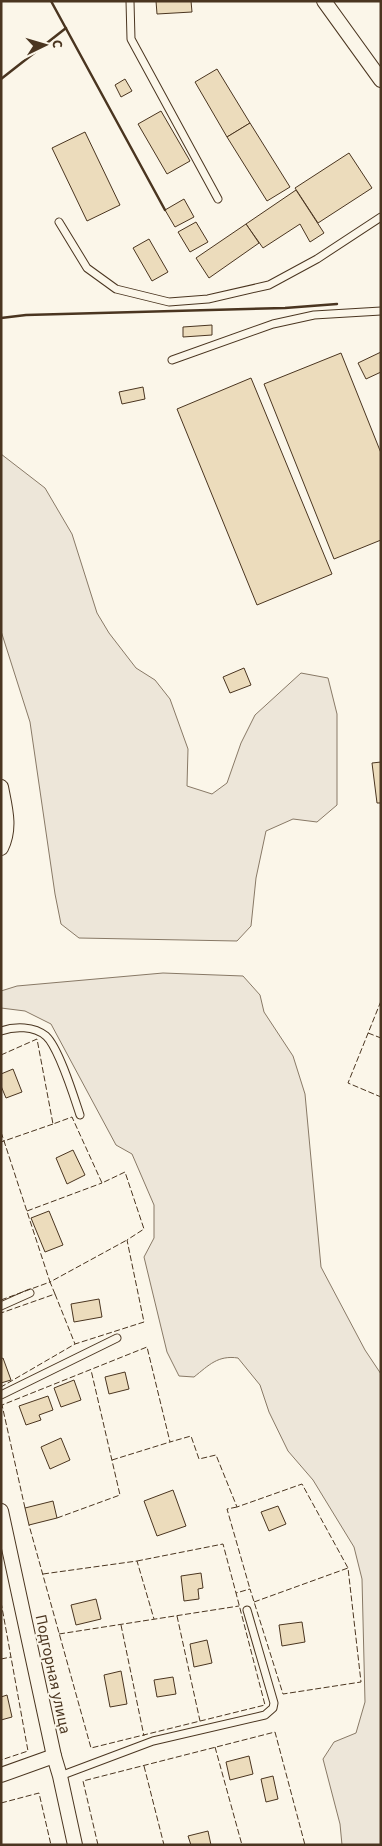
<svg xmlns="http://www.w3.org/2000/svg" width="382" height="1846" font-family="'Source Sans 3',sans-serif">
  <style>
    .green { fill: #ede6d9; stroke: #887966 }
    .building { fill: #ecdcbc; stroke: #4a3520 }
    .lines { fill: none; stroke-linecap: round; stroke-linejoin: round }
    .service-casing { stroke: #4a3520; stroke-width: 9 }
    .minor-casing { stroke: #4a3520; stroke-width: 16 }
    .service { stroke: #fbf6e9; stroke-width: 7 }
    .minor { stroke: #fbf6e9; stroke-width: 14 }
    .fence { stroke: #4a3520; stroke-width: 1; stroke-dasharray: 6 2.5; stroke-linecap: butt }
    .wall { stroke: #4a3520; stroke-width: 2.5 }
    .labels { text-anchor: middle; stroke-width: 4; stroke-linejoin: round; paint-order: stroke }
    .street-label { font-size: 16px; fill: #4a3520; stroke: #fbf6e9 }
  </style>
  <rect width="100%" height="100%" fill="#fbf6e9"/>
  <g class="green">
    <polygon points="1,454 45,488 72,534 97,613 109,633 136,668 155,680 170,699 188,749 187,786 212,794 227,783 241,743 255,715 301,673 328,678 337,714 337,805 317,822 293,819 266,831 256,878 251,926 237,941 79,938 61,924 55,894 30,722 1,631"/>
    <path d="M163,973L243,976L260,995L264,1012L293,1056L305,1094L321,1267L365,1350L381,1374V1845H342L340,1824L323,1759L334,1742L356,1733L365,1702L362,1579L354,1547L313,1480L288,1451L269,1412L260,1385L238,1358C218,1355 209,1365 194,1377L179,1376L167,1352L144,1257L154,1238V1205L132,1154L116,1145L51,1024L25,1011L1,1008V991L17,986Z"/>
  </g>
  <g class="building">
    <polygon points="156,1 191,1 192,12 157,14"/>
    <polygon points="217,69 250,123 227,137 195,82"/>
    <polygon points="125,79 132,91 121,97 115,85"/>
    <polygon points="161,111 190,161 167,174 138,124"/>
    <polygon points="250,123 290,187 267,201 227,137"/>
    <polygon points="85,132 120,205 87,221 52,148"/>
    <polygon points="349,153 372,188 318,223 295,188"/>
    <polygon points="296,190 324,233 310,242 300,224 263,248 246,224"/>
    <polygon points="184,199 194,217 175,227 165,210"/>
    <polygon points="196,222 208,242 190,252 178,232"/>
    <polygon points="246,224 259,243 209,278 196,258"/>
    <polygon points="149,239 168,272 152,281 133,248"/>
    <polygon points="212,325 212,335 183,337 183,327"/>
    <polygon points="381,352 381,372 366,379 358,363"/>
    <polygon points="341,353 381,453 381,540 334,559 264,384"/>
    <polygon points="251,378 332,574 257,605 177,409"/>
    <polygon points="143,387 145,399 122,404 119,392"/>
    <polygon points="244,668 251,685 230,693 223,677"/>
    <polygon points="381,762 381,803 377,803 372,763"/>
    <polygon points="13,1069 22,1092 6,1098 1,1086 1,1074"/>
    <polygon points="73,1150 85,1175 67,1184 56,1158"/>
    <polygon points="49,1211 63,1245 45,1252 31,1218"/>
    <polygon points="99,1299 102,1317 74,1322 71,1304"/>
    <polygon points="3,1358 11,1380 1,1383 1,1359"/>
    <polygon points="125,1372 129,1389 109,1394 105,1377"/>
    <polygon points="74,1380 81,1400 61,1407 54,1388"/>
    <polygon points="48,1396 53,1410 39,1415 41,1420 26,1425 19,1406"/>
    <polygon points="61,1438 70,1460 50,1469 41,1447"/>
    <polygon points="173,1490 186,1526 157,1536 144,1501"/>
    <polygon points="53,1501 57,1518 29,1525 25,1508"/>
    <polygon points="278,1506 286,1524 269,1531 261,1512"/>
    <polygon points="201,1573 203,1588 198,1589 199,1599 184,1601 181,1576"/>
    <polygon points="96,1599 101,1619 76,1625 71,1605"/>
    <polygon points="302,1622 305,1642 282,1646 279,1625"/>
    <polygon points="207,1640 212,1663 194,1667 190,1644"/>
    <polygon points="121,1671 127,1704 110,1707 104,1675"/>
    <polygon points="173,1677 176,1694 157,1697 154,1680"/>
    <polygon points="7,1695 12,1717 1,1720 1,1697"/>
    <polygon points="249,1756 253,1774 230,1780 226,1762"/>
    <polygon points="273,1776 278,1799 266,1802 261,1779"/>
    <polygon points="208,1831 211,1845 191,1845 188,1836"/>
  </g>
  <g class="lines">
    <g class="service-casing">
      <g id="service">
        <polyline points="130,1 131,39 218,199"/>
        <polyline points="59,222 87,268 116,289 169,302 208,299 269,285 317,259 381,217"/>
        <polyline points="172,360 273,324 314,315 381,311"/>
        <path d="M1,1031C15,1026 34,1026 46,1036C59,1048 74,1097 80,1115"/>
        <polyline points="1,1306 30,1293"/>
        <polyline points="1,1395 117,1338"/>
        <polyline points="60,1776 153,1741 265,1715 273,1708 274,1703 247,1610"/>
      </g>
    </g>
    <g class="minor-casing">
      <g id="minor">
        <polyline points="324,1 381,80"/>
        <path d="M1,787C5,808 11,828 1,848"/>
        <polyline points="1,1511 54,1756 60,1776 75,1845"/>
        <polyline points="1,1775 54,1756"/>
      </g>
    </g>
    <use href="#service" class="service"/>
    <use href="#minor" class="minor"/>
    <g class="fence">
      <polyline points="381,1001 348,1083 381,1097"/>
      <polyline points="368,1033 381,1038"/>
      <polyline points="1,1055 37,1039 53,1124 72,1117 102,1183 125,1172 144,1229 127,1240 144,1322 75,1344 1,1387"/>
      <polyline points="53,1124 4,1141 50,1282 127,1240"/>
      <polyline points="1,1132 4,1141 1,1142"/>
      <polyline points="27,1211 102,1183"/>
      <polyline points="55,1294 75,1344"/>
      <polyline points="1,1300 50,1282 55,1294 1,1313"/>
      <polyline points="112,1460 170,1442"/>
      <polyline points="237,1507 227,1509 250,1589"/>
      <polyline points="25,1508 2,1405 147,1347 170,1442 191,1436 199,1459 216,1455 237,1507 302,1484 348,1568 361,1682 283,1694 250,1589 236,1593 265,1705 91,1748 29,1525"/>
      <polyline points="57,1518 120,1495 91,1370"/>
      <polyline points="137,1561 223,1544 236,1593"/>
      <polyline points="43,1574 137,1561 154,1619"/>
      <polyline points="1,1602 28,1751 1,1760"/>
      <polyline points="254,1602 348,1568"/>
      <polyline points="177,1616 200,1721"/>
      <polyline points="121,1625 144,1736"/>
      <polyline points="59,1634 239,1606"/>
      <polyline points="1,1659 11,1657"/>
      <polyline points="215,1747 242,1845"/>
      <polyline points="144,1766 164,1845"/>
      <polyline points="1,1803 39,1793 51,1845"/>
      <polyline points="98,1845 83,1781 275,1732 305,1845"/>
    </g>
    <g class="wall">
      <polyline points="51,1 165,210"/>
      <polyline points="1,79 66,28"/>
      <polyline points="1,318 26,315 285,308 337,304"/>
    </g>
  </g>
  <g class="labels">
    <g class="street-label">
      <text transform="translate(54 1674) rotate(78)" y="6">Подгорная улица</text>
    </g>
  </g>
  <rect width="382" height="1846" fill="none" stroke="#4a3520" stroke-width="5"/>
  <g transform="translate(45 45) rotate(85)" stroke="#fbf6e9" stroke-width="4" paint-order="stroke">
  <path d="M0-4L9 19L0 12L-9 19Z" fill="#4a3520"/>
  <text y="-8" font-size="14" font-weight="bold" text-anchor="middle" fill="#4a3520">С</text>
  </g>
</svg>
